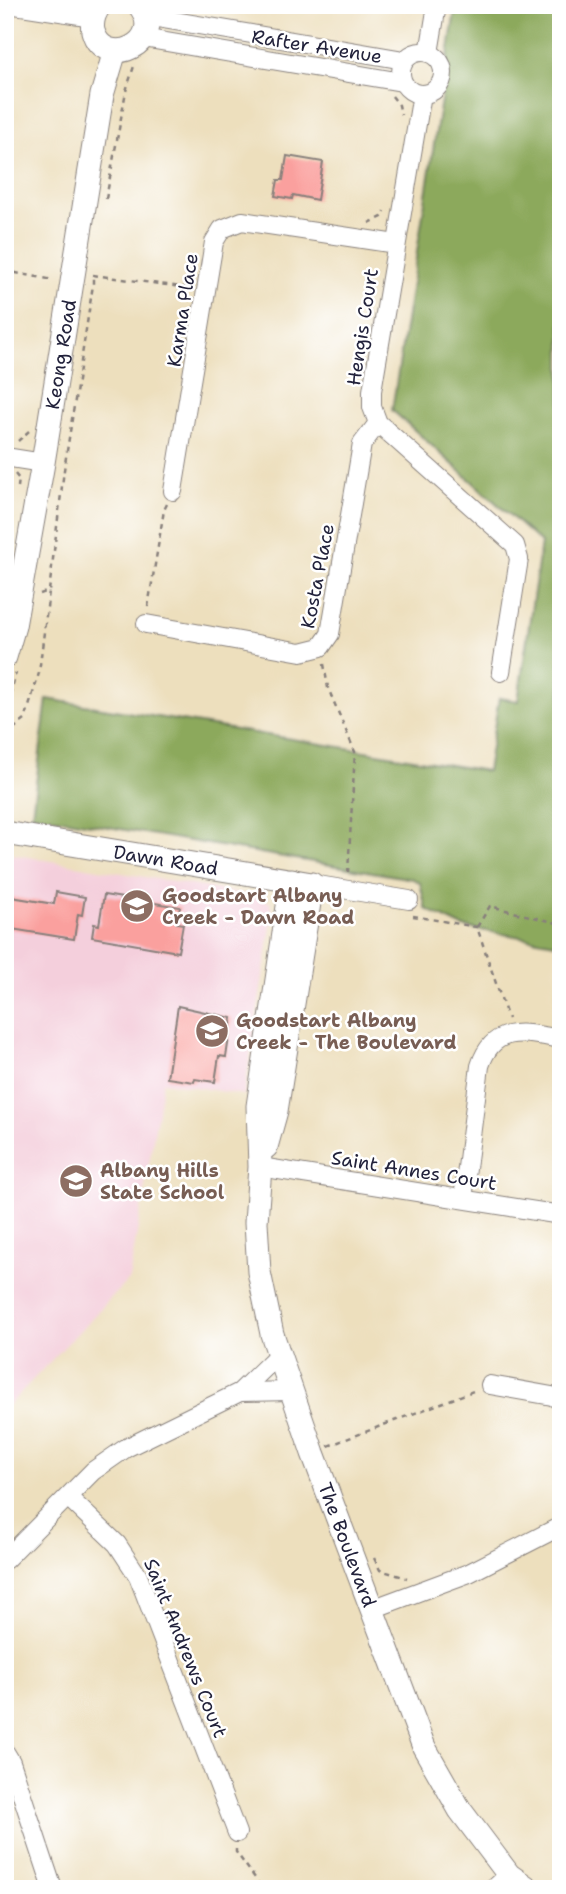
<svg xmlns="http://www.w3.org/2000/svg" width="566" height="1894" font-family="'Shantell Sans',sans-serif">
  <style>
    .built { fill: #f4cfdc }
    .forest { fill: #8ca95c; stroke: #57664c; stroke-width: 2 }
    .building { fill: #faa09e }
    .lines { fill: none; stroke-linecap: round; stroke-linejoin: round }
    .minor-casing { stroke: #88807c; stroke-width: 20 }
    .tertiary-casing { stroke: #88807c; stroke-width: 25 }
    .path { stroke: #88807c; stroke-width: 2.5; stroke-dasharray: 5 5; stroke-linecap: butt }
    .minor { stroke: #fff; stroke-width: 18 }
    .tertiary { stroke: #fff; stroke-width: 23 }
    .labels { text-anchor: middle; stroke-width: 5; stroke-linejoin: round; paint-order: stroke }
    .street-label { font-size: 19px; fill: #22223b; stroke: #fff }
    .education-label { font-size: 19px; font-weight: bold; fill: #785e54; stroke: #fff; text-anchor: start }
  </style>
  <rect width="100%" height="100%" fill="#fff"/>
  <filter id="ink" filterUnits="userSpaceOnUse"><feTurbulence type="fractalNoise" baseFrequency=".0143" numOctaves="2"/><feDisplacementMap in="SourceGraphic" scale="14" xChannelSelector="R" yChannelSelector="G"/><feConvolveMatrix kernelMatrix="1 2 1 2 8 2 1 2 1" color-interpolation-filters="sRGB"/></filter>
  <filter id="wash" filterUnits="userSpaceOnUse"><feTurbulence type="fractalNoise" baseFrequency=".00686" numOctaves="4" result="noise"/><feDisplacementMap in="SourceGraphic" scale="28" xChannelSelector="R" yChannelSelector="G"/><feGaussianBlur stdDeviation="1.57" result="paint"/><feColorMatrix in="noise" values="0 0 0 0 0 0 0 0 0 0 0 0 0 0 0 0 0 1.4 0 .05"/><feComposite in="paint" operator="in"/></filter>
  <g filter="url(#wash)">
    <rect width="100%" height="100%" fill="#eddfbd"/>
    <polygon class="built" points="5,853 261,897 270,903 273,914 244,1095 163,1082 129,1279 5,1409"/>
    <polygon class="forest" points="456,5 561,5 561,944 463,927 426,909 420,883 413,879 32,814 47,699 487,771 499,698 518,701 541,543 392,410"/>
    <g id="blocks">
      <g class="building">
        <polygon points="287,156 323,162 317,200 293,195 292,199 275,196 278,180 283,180"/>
        <polygon points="56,892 85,897 82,915 78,914 74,939 5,928 5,896 54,904"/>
        <polygon points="104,895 180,907 177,923 183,924 178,952 92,937 94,924 99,925"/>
        <polygon points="178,1006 232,1018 226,1057 219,1056 215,1082 195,1079 194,1082 167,1078"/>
      </g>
    </g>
  </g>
  <g filter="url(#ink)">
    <use href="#blocks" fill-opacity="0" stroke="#88807c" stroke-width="2"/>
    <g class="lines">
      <g class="minor-casing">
        <g id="minor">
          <polyline points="15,5 93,17"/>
          <polyline points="145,16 404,60"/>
          <polyline points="143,38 402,82"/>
          <circle cx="422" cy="73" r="21"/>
          <polyline points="429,53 437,5"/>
          <polyline points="422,94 372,391 372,407 378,423 515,545 519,559 501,672"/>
          <polyline points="5,457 43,463"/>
          <polyline points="173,491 214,242 222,229 242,221 396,244"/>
          <polyline points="146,624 301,652 321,647 330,634 362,444 378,423"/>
          <polyline points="312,884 409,900"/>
          <polyline points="260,1167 561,1215"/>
          <path d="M463,1199L480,1066C494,1023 525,1033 561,1039"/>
          <polyline points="490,1385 552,1396 561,1401"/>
          <polyline points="240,1392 290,1391"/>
          <polyline points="68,1497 117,1544 138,1576 237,1833"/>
          <polyline points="5,1560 93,1471 126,1448 240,1392 278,1355"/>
          <polyline points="372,1609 469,1573 561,1526"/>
          <polyline points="5,1752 11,1762 53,1889"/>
          <polyline points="493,1889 509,1875"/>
        </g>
      </g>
      <g class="tertiary-casing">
        <g id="tertiary">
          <path d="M100,5C94,13 91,21 93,31C104,72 169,42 139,5"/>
          <path id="s1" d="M5,657L14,626L43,463L102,95L115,51"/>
          <path id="s2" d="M5,833L312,884L276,1111L266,1147"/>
          <path id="s3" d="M292,880L258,1106L260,1167L256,1222L259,1272L272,1334L313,1453L424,1747L460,1810L509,1875L529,1889"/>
        </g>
      </g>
      <g class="path">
        <polyline points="392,96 399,105 401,115"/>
        <polyline points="106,199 126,91 134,66"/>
        <polyline points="369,223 382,217 385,211"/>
        <polyline points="5,271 54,280"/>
        <polyline points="93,275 189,288"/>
        <polyline points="18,441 29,431"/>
        <polyline points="15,474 19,479 18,487"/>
        <polyline points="40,594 49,591 64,470 93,285 93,275"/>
        <polyline points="148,607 164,510 167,504"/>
        <polyline points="324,664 328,688 355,752 348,872"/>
        <polyline points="5,714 16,673"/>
        <polyline points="5,735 25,720 39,673 49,591"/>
        <polyline points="413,916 477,927 508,1019"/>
        <polyline points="477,927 490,906 561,924"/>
        <polyline points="328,1446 476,1390"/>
        <polyline points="374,1558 380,1570 407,1578"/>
        <polyline points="236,1849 236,1852 263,1889"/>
      </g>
      <use href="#minor" class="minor"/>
      <use href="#tertiary" class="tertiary"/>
    </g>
  </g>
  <defs>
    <g id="school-disc" transform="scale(1.75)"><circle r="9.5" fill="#8d6e63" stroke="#fff"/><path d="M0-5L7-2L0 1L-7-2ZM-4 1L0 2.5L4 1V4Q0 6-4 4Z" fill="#fff"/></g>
  </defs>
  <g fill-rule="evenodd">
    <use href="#school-disc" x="137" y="906"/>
    <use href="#school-disc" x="212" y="1031"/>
    <use href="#school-disc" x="76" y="1181"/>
  </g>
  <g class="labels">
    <g class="street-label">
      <text transform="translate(317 46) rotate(9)" y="7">Rafter Avenue</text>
      <text transform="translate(182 310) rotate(-81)" y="7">Karma Place</text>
      <text transform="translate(362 327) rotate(-81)" y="7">Hengis Court</text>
      <text dy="7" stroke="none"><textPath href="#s1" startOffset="308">Keong Road</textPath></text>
      <text transform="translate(317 576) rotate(-79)" y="7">Kosta Place</text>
      <text dy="7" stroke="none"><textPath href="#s2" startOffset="163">Dawn Road</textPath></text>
      <text transform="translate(414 1170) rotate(9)" y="7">Saint Annes Court</text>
      <text dy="7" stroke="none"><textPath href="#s3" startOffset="682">The Boulevard</textPath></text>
      <text transform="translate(186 1648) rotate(68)" y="7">Saint Andrews Court</text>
    </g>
    <g class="education-label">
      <text x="162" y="902">Goodstart Albany<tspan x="162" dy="22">Creek - Dawn Road</tspan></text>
      <text x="236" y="1027">Goodstart Albany<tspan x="236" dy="22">Creek - The Boulevard</tspan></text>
      <text x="100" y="1177">Albany Hills<tspan x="100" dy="22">State School</tspan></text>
    </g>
  </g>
  <rect width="566" height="1894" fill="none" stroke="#fff" stroke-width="28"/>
</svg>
